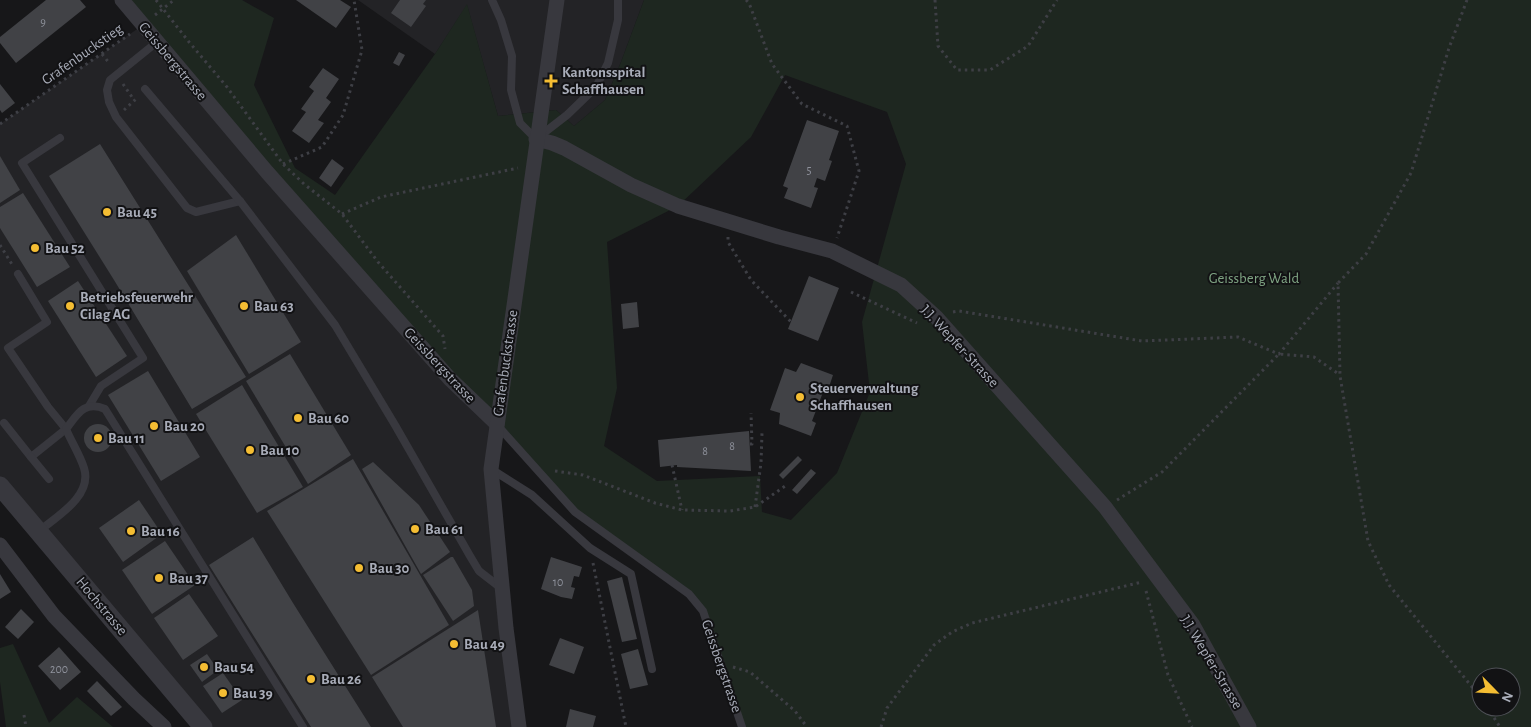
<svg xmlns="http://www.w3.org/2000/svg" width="1531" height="727" font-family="'Alegreya Sans',sans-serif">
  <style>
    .built { fill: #232326 }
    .green { fill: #1e2720; fill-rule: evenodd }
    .building { fill: #414246 }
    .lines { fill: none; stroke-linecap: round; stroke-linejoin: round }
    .path { stroke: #3e3f45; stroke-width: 3; stroke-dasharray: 2.5 4; stroke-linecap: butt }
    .service { stroke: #38383e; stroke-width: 8 }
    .minor { stroke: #38383e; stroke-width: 15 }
    .tertiary { stroke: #38383e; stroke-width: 19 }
    .poi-dot { fill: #f4bd33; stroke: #121214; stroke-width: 2 }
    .labels { text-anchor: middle; stroke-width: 4; stroke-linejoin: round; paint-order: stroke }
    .number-label { font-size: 12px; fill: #8f929c }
    .street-label { font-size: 15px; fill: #a9adb9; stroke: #121214 }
    .poi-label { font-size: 15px; font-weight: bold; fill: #a9adb9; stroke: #121214; text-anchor: start }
    .park-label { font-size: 15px; fill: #7fa483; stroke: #121214 }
  </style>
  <rect width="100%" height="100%" fill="#171719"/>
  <g class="built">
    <polygon points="358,0 644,0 621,62 605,100 574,126 556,110 498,116 467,5 435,54"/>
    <polygon points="143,25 497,424 491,469 519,727 203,727 0,486 0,124"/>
  </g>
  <g class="green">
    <path d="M122,0H242L274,18L254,85L295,168L335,195L435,54L467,4L498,116L556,110L574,126L605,100L621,62L644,0H1531V727H742L703,611L689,594L575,512ZM785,75L887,112L906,164L862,322L870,392L837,473L791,520L762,512L760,476L657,481L604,446L617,388L607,242L678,206L751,137ZM1481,677H1511V707H1481Z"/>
    <polygon points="13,644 49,723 77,697 113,727 6,727 0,682 0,648"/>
  </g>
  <g class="building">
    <polygon points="46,0 80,0 86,7 16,63 0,43 0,37"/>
    <polygon points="296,0 340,0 351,7 336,28"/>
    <polygon points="400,0 426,0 423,4 426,6 411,27 391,13"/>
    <polygon points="399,52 405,55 399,66 393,63"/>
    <polygon points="323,68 339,79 326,98 331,102 318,120 324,123 309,143 292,131 306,112 301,109 314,91 309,87"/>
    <polygon points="0,84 15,103 2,113 0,110"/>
    <polygon points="807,120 839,131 829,160 832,161 825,181 817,178 814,187 818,188 811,208 784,198 788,188 783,186"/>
    <polygon points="100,144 246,377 192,409 114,280 49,176"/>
    <polygon points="0,156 20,190 0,203"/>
    <polygon points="332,159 344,168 331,187 319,178"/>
    <polygon points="23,193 70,267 37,287 0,228 0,207"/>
    <polygon points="236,235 301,342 249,374 187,271"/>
    <polygon points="809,276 839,288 818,341 788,329"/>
    <polygon points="78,281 127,356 96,377 48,301"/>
    <polygon points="637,302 639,327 623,329 621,304"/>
    <polygon points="290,354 351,455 308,484 246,381"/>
    <polygon points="801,363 833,375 829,387 825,387 812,421 816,423 811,436 779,424 780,413 770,410 785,368 796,372"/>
    <polygon points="148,371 200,457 161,481 108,395"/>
    <polygon points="242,385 303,487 257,513 196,414"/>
    <circle cx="98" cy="438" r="14"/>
    <polygon points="749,431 751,471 677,467 677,465 660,467 658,440"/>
    <polygon points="798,456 802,460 783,479 779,475"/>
    <polygon points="353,459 449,625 371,675 267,511"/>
    <polygon points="373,462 419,505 450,552 421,574 362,469"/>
    <polygon points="811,469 816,473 797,494 792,490"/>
    <polygon points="139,500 162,534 123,562 99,528"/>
    <polygon points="253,537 293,603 371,727 311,727 209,565"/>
    <polygon points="165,541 195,585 152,614 122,570"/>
    <polygon points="451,557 453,557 472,590 474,606 453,621 423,575"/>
    <polygon points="551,557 582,567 579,577 574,576 571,587 575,588 572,599 561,597 541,589"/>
    <polygon points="0,574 11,592 0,599"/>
    <polygon points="622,577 637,639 622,642 607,581"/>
    <polygon points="189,594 218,636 183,660 154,618"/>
    <polygon points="21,609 34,622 18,639 5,627"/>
    <polygon points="478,610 496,727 403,727 372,677"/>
    <polygon points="560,638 584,647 574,674 549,665"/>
    <polygon points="59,647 81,672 60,690 38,666"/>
    <polygon points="638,649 648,685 630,689 621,654"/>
    <polygon points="207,654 218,670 202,682 190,665"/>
    <polygon points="223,673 242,700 222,713 203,686"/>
    <polygon points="97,681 122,707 111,716 87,691"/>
    <polygon points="570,709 596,716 593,727 566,727"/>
  </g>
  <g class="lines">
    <g class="path">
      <polyline points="156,0 189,42 227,87 283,164 304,184 342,214 378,262 443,336 445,349"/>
      <polyline points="746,0 749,3 772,64 802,104 847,126 859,171 837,238"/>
      <polyline points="935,0 938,46 957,70 990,70 1028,46 1057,0"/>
      <polyline points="1467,0 1449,48 1411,173 1366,254 1338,283 1340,376 1368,541 1389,585 1481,698"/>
      <polyline points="155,15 174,0"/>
      <polyline points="102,54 110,64"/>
      <polyline points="123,84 134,100"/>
      <polyline points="124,110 136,99"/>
      <polyline points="0,124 130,34"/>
      <polyline points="283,164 322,147 343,115 362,50 354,0"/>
      <polyline points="342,214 381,197 518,168"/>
      <polyline points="728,237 728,242 751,280 791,322"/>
      <polyline points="0,245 13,266"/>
      <polyline points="851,292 917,323"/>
      <polyline points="953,312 959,311 1142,341 1238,337 1279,354 1338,283"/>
      <polyline points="750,444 752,444 751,413"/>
      <polyline points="672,465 682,510"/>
      <polyline points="555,471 583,475 655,503 682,510 730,511 755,507 788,484"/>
      <polyline points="1117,500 1162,472 1279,354 1314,357 1340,375"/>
      <polyline points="755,507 761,463 762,433"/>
      <polyline points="593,563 626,727"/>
      <polyline points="1146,591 1168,675 1192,727"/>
      <polyline points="733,667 750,672 795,711 807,727"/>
      <polyline points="1487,707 1500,727"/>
      <polyline points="24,715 26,727"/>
      <polyline points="881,727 887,708 934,645 952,632 972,623 1142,582"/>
    </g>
    <g class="service">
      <polyline points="492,0 501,20 512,56 511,90 520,123 536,139 567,115 596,87 608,63 618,20 618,0"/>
      <polyline points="157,42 110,80 107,90 109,102 116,117 187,208 196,212 240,201"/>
      <polyline points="145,89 240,201 335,325 395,425 470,556 479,571 501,588"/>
      <polyline points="60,138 22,163 143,358 101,386 89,406"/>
      <polyline points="4,423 31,457 66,429 48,407 8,348 47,322 18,274"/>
      <polyline points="498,426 575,512 689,594 703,611 742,727"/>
      <polyline points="31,457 49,479"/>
      <polyline points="491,469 532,495 590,548 631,574 652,669"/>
      <path d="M39,531C56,517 93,496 84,468C80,455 71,441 66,429C77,415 84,400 105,409L303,727"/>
    </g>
    <g class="minor">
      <polyline points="122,0 267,172 450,379 497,424"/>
      <polyline points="536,139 552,143 564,148 631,185 678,206 779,237 832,251 901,285 936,317 1105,507 1193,625 1249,727"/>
      <polyline points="0,545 54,616 134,699 164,727"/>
      <polyline points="519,727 506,628 491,469 557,0"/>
    </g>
    <polyline class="tertiary" points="0,486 203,727"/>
  </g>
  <g class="poi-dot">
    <path d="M548.5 73.5h5v5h5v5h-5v5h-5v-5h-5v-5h5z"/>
    <circle cx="107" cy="212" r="5"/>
    <circle cx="35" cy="248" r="5"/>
    <circle cx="70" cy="306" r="5"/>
    <circle cx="244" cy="306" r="5"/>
    <circle cx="800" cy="397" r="5"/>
    <circle cx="298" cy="418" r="5"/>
    <circle cx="154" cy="426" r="5"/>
    <circle cx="98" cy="438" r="5"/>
    <circle cx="250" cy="450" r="5"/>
    <circle cx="415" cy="529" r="5"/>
    <circle cx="131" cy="531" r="5"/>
    <circle cx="359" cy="568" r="5"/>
    <circle cx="159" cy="578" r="5"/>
    <circle cx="454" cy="644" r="5"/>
    <circle cx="204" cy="667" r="5"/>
    <circle cx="311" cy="679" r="5"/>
    <circle cx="223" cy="693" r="5"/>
  </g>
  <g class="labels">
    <g class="number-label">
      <text x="43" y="26">9</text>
      <text x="809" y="174">5</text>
      <text x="732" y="450">8</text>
      <text x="705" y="455">8</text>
      <text x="558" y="586">10</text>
      <text x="59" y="673">200</text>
    </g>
    <g class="street-label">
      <text transform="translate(82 54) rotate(-35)" y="5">Grafenbuckstieg</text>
      <text transform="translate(173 61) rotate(50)" y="5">Geissbergstrasse</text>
      <text transform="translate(960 346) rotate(47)" y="5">J.J. Wepfer-Strasse</text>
      <text transform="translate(505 363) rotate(-82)" y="5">Grafenbuckstrasse</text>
      <text transform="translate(440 365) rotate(47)" y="5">Geissbergstrasse</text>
      <text transform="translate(102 606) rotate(50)" y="5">Hochstrasse</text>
      <text transform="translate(1212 662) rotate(59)" y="5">J.J. Wepfer-Strasse</text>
      <text transform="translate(722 666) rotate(71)" y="5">Geissbergstrasse</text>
    </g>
    <g class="poi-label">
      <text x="562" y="77">Kantonsspital<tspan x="562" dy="17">Schaffhausen</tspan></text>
      <text x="117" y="217">Bau 45</text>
      <text x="45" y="253">Bau 52</text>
      <text x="80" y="302">Betriebsfeuerwehr<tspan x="80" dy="17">Cilag AG</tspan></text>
      <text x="254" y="311">Bau 63</text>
      <text x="810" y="393">Steuerverwaltung<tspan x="810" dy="17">Schaffhausen</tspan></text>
      <text x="308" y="423">Bau 60</text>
      <text x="164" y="431">Bau 20</text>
      <text x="108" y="443">Bau 11</text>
      <text x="260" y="455">Bau 10</text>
      <text x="425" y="534">Bau 61</text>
      <text x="141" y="536">Bau 16</text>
      <text x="369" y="573">Bau 30</text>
      <text x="169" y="583">Bau 37</text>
      <text x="464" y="649">Bau 49</text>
      <text x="214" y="672">Bau 54</text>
      <text x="321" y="684">Bau 26</text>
      <text x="233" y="698">Bau 39</text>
    </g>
    <g class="park-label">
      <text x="1254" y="283">Geissberg Wald</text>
    </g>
  </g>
  <g transform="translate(1496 692) rotate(114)"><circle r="24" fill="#121214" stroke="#4e5056"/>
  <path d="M0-4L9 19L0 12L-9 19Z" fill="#f4bd33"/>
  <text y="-8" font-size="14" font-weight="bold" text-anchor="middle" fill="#a9adb9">N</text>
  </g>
</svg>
